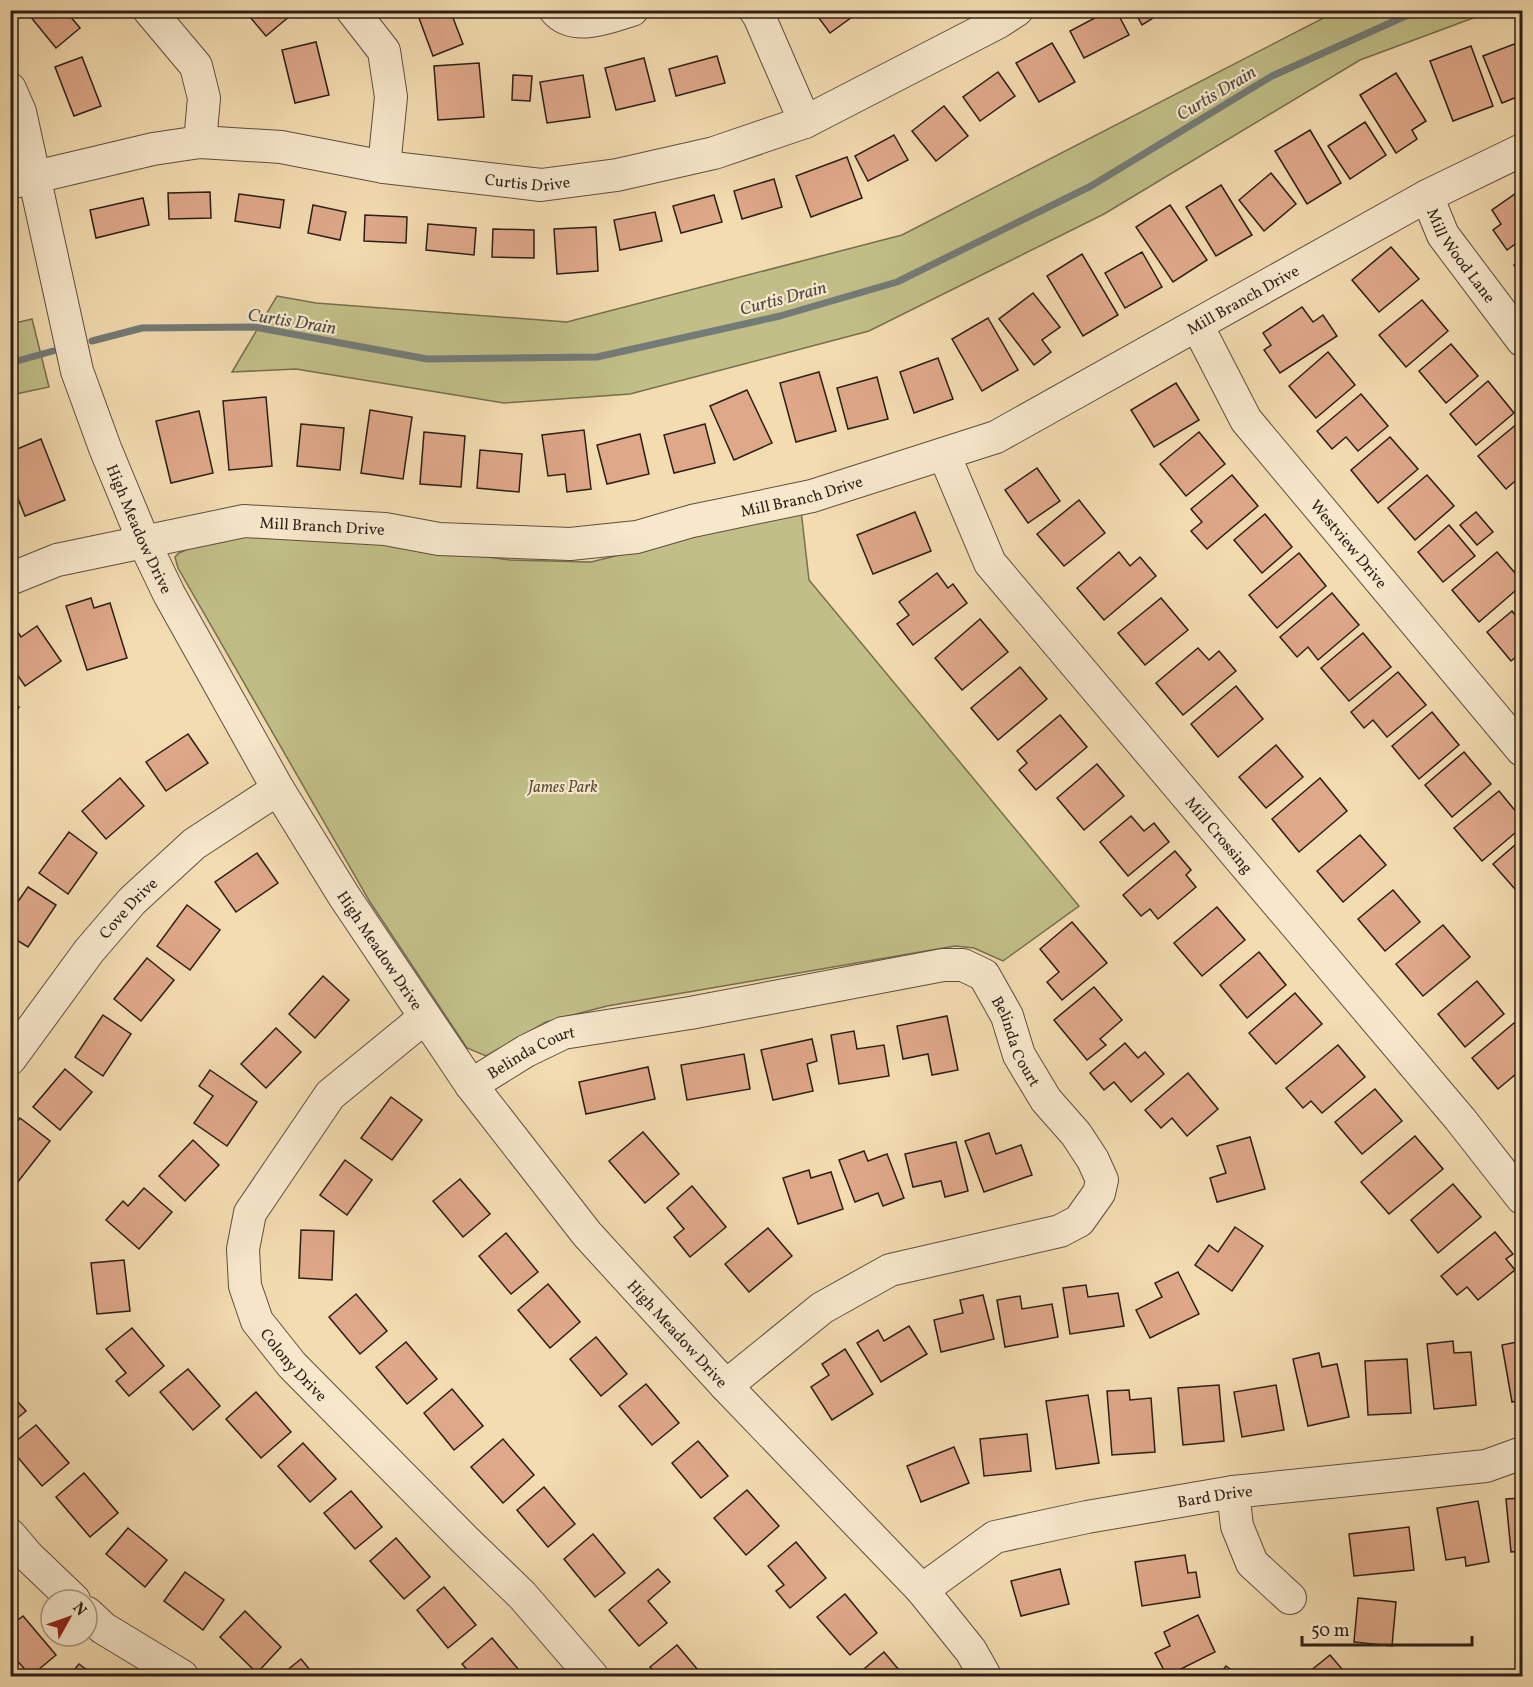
<svg xmlns="http://www.w3.org/2000/svg" width="1533" height="1687" font-family="Vollkorn,serif">
  <style>
    .green { fill: #c1bf87; stroke: #766f4f; stroke-width: 1.5 }
    .lines { fill: none; stroke-linecap: round; stroke-linejoin: round }
    .stream { stroke: #737b78; stroke-width: 7 }
    .building { fill: #dfa889; stroke: #2c1f17; stroke-width: 1.5 }
    .minor-casing { stroke: #5e4e3d; stroke-width: 34 }
    .minor { stroke: #f7e8cc; stroke-width: 32 }
    .labels { text-anchor: middle; stroke-width: 4.5; stroke-linejoin: round; paint-order: stroke }
    .street-label { font-size: 16px; fill: #2c1f17; stroke: #f7e8cc }
    .park-label { font-size: 16px; font-style: italic; fill: #594f39; stroke: #f7e8cc }
    .water-label { font-size: 18px; font-style: italic; fill: #504d47; stroke: #f7e8cc }
  </style>
  <rect width="100%" height="100%" fill="#f3dcb0"/>
  <filter id="stains"><feTurbulence type="fractalNoise" baseFrequency=".00333" numOctaves="4"/><feColorMatrix values="0 0 0 0 .2 0 0 0 0 .09 0 0 0 0 .02 0 0 0 .5 -.17"/></filter>
  <radialGradient id="worn" r=".72"><stop offset=".6" stop-color="#630" stop-opacity="0"/><stop offset="1" stop-color="#630" stop-opacity=".3"/></radialGradient>
  <g class="green">
    <polygon points="1337,11 1492,11 1360,60 1104,214 869,331 630,394 504,403 296,369 232,372 277,296 316,303 567,322 902,235"/>
    <polygon points="32,319 49,387 11,395 11,324"/>
    <polygon points="801,510 809,580 1079,906 1003,961 974,948 955,946 607,1006 546,1022 486,1056 467,1048 370,902 178,568 175,557 179,553 220,535 399,545 510,560 591,562"/>
  </g>
  <g class="lines">
    <g class="stream">
      <polyline points="92,341 142,328 254,327 427,359 597,357 780,316 897,282 1091,186 1272,76 1419,10"/>
      <polyline points="10,363 53,351"/>
    </g>
  </g>
  <g class="building">
    <polygon points="25,10 65,10 80,28 56,48"/>
    <polygon points="244,10 285,10 290,16 266,36"/>
    <polygon points="416,10 450,10 463,44 433,56"/>
    <polygon points="813,10 848,10 852,17 830,33"/>
    <polygon points="1110,10 1116,10 1129,35 1084,58 1070,31"/>
    <polygon points="1134,10 1166,10 1142,25"/>
    <polygon points="1522,41 1522,95 1502,103 1483,56"/>
    <polygon points="316,42 329,95 295,103 282,50"/>
    <polygon points="1052,43 1075,82 1039,102 1016,63"/>
    <polygon points="1471,46 1493,106 1453,121 1430,61"/>
    <polygon points="717,56 725,83 676,96 669,69"/>
    <polygon points="82,57 101,106 74,116 55,67"/>
    <polygon points="644,58 655,101 616,110 605,68"/>
    <polygon points="479,63 484,117 438,120 434,66"/>
    <polygon points="998,72 1015,96 980,121 963,97"/>
    <polygon points="1396,73 1426,121 1412,130 1417,139 1396,153 1360,95"/>
    <polygon points="513,75 532,76 530,101 512,100"/>
    <polygon points="583,75 590,117 547,123 540,82"/>
    <polygon points="944,106 968,136 936,161 912,131"/>
    <polygon points="1365,122 1386,155 1350,179 1328,146"/>
    <polygon points="1310,130 1341,183 1307,204 1275,151"/>
    <polygon points="894,135 908,160 868,181 855,156"/>
    <polygon points="847,157 862,198 811,217 796,176"/>
    <polygon points="1271,173 1296,204 1264,231 1239,200"/>
    <polygon points="774,179 782,207 742,219 734,191"/>
    <polygon points="1221,185 1252,235 1216,256 1186,207"/>
    <polygon points="1522,189 1522,239 1507,250 1493,230 1501,224 1492,210"/>
    <polygon points="210,192 211,218 169,219 168,193"/>
    <polygon points="239,194 284,200 280,228 235,221"/>
    <polygon points="714,195 722,222 681,233 673,206"/>
    <polygon points="143,198 149,225 96,238 90,210"/>
    <polygon points="313,205 346,212 340,240 308,233"/>
    <polygon points="1170,205 1207,260 1173,282 1136,227"/>
    <polygon points="655,212 662,241 620,250 614,220"/>
    <polygon points="365,215 407,217 406,243 364,241"/>
    <polygon points="428,224 476,228 474,255 426,250"/>
    <polygon points="596,227 598,271 557,274 554,229"/>
    <polygon points="493,229 534,230 534,258 492,257"/>
    <polygon points="1391,247 1419,279 1379,312 1352,280"/>
    <polygon points="1142,252 1162,287 1125,308 1105,273"/>
    <polygon points="1082,254 1118,315 1083,336 1047,276"/>
    <polygon points="1522,258 1522,275 1514,265"/>
    <polygon points="1033,293 1060,327 1042,340 1051,352 1034,365 999,319"/>
    <polygon points="1422,300 1448,331 1406,367 1379,335"/>
    <polygon points="1302,307 1313,322 1323,315 1337,336 1280,373 1264,350 1271,345 1263,333"/>
    <polygon points="988,318 1018,370 982,391 952,339"/>
    <polygon points="1451,344 1478,376 1446,403 1419,371"/>
    <polygon points="1328,352 1355,385 1316,418 1289,386"/>
    <polygon points="938,358 953,399 914,413 900,372"/>
    <polygon points="819,372 836,431 796,442 780,383"/>
    <polygon points="877,377 888,419 848,429 837,388"/>
    <polygon points="1488,381 1514,413 1476,445 1450,414"/>
    <polygon points="1176,383 1199,420 1154,447 1131,410"/>
    <polygon points="747,390 772,443 734,460 710,406"/>
    <polygon points="1361,394 1388,426 1358,451 1346,437 1332,449 1317,431"/>
    <polygon points="266,397 272,466 229,470 223,401"/>
    <polygon points="370,410 412,417 403,479 361,473"/>
    <polygon points="199,411 213,473 171,483 156,421"/>
    <polygon points="1518,423 1522,428 1522,475 1506,489 1478,456"/>
    <polygon points="301,424 344,428 340,470 297,466"/>
    <polygon points="705,424 715,463 674,473 664,435"/>
    <polygon points="584,430 591,489 567,492 565,474 548,476 542,435"/>
    <polygon points="424,432 465,436 461,487 420,484"/>
    <polygon points="1199,432 1225,464 1186,496 1160,464"/>
    <polygon points="640,434 649,474 607,484 597,445"/>
    <polygon points="1390,437 1418,469 1378,503 1351,470"/>
    <polygon points="41,439 65,500 25,516 10,479 10,452"/>
    <polygon points="480,450 522,454 519,492 477,488"/>
    <polygon points="1037,468 1060,501 1028,523 1005,490"/>
    <polygon points="1232,475 1258,506 1207,549 1191,531 1202,522 1191,509"/>
    <polygon points="1427,475 1454,506 1415,540 1388,508"/>
    <polygon points="1079,500 1105,533 1064,566 1037,534"/>
    <polygon points="915,512 931,551 873,574 857,535"/>
    <polygon points="1476,512 1493,532 1477,545 1460,525"/>
    <polygon points="1265,514 1292,547 1262,573 1234,540"/>
    <polygon points="1449,525 1475,556 1443,582 1418,552"/>
    <polygon points="1119,552 1130,566 1140,557 1156,576 1104,620 1077,588"/>
    <polygon points="1497,552 1522,581 1522,585 1479,622 1452,590"/>
    <polygon points="1299,553 1326,586 1277,628 1249,595"/>
    <polygon points="937,573 948,588 953,584 967,603 913,645 897,624 909,615 899,602"/>
    <polygon points="1332,593 1359,625 1318,660 1308,647 1297,657 1280,637"/>
    <polygon points="91,598 94,608 110,603 127,658 87,670 66,606"/>
    <polygon points="1161,598 1188,630 1145,665 1118,633"/>
    <polygon points="1512,611 1522,624 1522,652 1511,661 1487,632"/>
    <polygon points="980,619 1008,652 962,690 935,658"/>
    <polygon points="14,626 21,637 37,626 61,661 25,686 10,664 10,628"/>
    <polygon points="1363,633 1391,667 1349,701 1321,668"/>
    <polygon points="1198,648 1209,660 1219,651 1236,671 1183,715 1156,683"/>
    <polygon points="1020,667 1047,699 998,740 971,708"/>
    <polygon points="1398,672 1426,705 1387,737 1373,720 1364,728 1351,712"/>
    <polygon points="1236,686 1263,719 1218,757 1191,724"/>
    <polygon points="10,700 19,707 10,718"/>
    <polygon points="1432,712 1459,745 1419,779 1392,746"/>
    <polygon points="1060,715 1087,747 1036,790 1019,770 1027,763 1017,751"/>
    <polygon points="188,734 208,763 166,791 146,762"/>
    <polygon points="1276,745 1303,777 1266,808 1239,777"/>
    <polygon points="1464,752 1491,784 1452,817 1425,785"/>
    <polygon points="1097,764 1124,796 1084,830 1057,798"/>
    <polygon points="120,778 144,806 106,839 82,811"/>
    <polygon points="1320,778 1347,811 1299,852 1272,819"/>
    <polygon points="1499,791 1522,819 1522,827 1482,861 1454,828"/>
    <polygon points="1131,816 1144,831 1154,823 1169,842 1128,876 1100,842"/>
    <polygon points="69,832 97,853 68,894 39,873"/>
    <polygon points="1360,835 1386,865 1343,902 1317,871"/>
    <polygon points="1522,839 1522,895 1521,896 1493,864"/>
    <polygon points="1175,851 1191,870 1186,875 1196,887 1158,919 1150,909 1141,916 1123,895"/>
    <polygon points="257,853 278,883 236,912 215,882"/>
    <polygon points="28,887 56,905 28,947 10,936 10,913"/>
    <polygon points="1393,890 1420,922 1385,951 1358,919"/>
    <polygon points="187,905 220,930 190,970 157,946"/>
    <polygon points="1217,907 1245,940 1202,976 1174,943"/>
    <polygon points="1072,922 1107,963 1062,1000 1047,982 1059,972 1040,949"/>
    <polygon points="1443,925 1470,957 1423,996 1396,964"/>
    <polygon points="1259,952 1286,985 1247,1018 1220,985"/>
    <polygon points="147,958 174,980 141,1021 114,999"/>
    <polygon points="323,976 349,1000 315,1038 289,1014"/>
    <polygon points="1477,981 1504,1014 1465,1047 1438,1014"/>
    <polygon points="1094,987 1122,1020 1100,1039 1106,1045 1087,1060 1054,1020"/>
    <polygon points="1295,993 1322,1024 1276,1064 1249,1033"/>
    <polygon points="103,1015 131,1034 103,1076 75,1057"/>
    <polygon points="947,1016 958,1070 932,1075 928,1054 903,1059 897,1026"/>
    <polygon points="1520,1018 1522,1021 1522,1069 1498,1089 1472,1058"/>
    <polygon points="276,1028 301,1052 266,1088 241,1064"/>
    <polygon points="854,1031 857,1049 884,1045 889,1076 839,1084 831,1035"/>
    <polygon points="812,1039 817,1061 807,1064 813,1091 773,1100 761,1050"/>
    <polygon points="1125,1043 1138,1058 1145,1052 1164,1074 1131,1102 1114,1082 1104,1090 1090,1073"/>
    <polygon points="1338,1045 1365,1077 1322,1113 1311,1101 1303,1108 1286,1088"/>
    <polygon points="744,1054 750,1089 687,1100 681,1065"/>
    <polygon points="648,1067 655,1099 586,1114 579,1082"/>
    <polygon points="65,1069 92,1092 60,1130 33,1107"/>
    <polygon points="210,1070 257,1102 227,1146 194,1123 213,1096 199,1086"/>
    <polygon points="1188,1073 1218,1109 1187,1136 1172,1118 1161,1128 1145,1110"/>
    <polygon points="1375,1089 1402,1121 1362,1154 1335,1122"/>
    <polygon points="391,1097 422,1120 392,1160 361,1138"/>
    <polygon points="20,1118 50,1141 17,1183 10,1178 10,1131"/>
    <polygon points="643,1132 679,1174 645,1203 609,1161"/>
    <polygon points="989,1133 996,1154 1021,1145 1032,1175 984,1192 965,1141"/>
    <polygon points="1415,1136 1443,1169 1389,1214 1361,1182"/>
    <polygon points="1250,1137 1265,1189 1217,1202 1210,1178 1226,1173 1217,1146"/>
    <polygon points="193,1140 219,1165 185,1201 159,1176"/>
    <polygon points="956,1142 968,1191 945,1197 941,1181 913,1187 905,1154"/>
    <polygon points="864,1151 868,1161 887,1154 904,1198 883,1206 878,1193 855,1202 839,1160"/>
    <polygon points="345,1160 372,1180 347,1215 320,1195"/>
    <polygon points="809,1170 811,1178 831,1172 843,1209 798,1224 783,1178"/>
    <polygon points="460,1179 490,1214 463,1237 433,1201"/>
    <polygon points="1453,1184 1481,1217 1438,1253 1411,1220"/>
    <polygon points="692,1186 726,1227 690,1257 674,1237 684,1229 667,1208"/>
    <polygon points="144,1188 172,1212 139,1249 106,1220 123,1201 128,1206"/>
    <polygon points="1235,1227 1263,1246 1232,1291 1195,1265 1209,1245 1218,1252"/>
    <polygon points="768,1228 792,1256 749,1292 725,1264"/>
    <polygon points="301,1230 334,1231 332,1280 299,1278"/>
    <polygon points="1495,1232 1513,1254 1506,1259 1515,1270 1478,1300 1467,1287 1457,1295 1441,1276"/>
    <polygon points="506,1233 538,1272 511,1294 479,1256"/>
    <polygon points="124,1260 130,1311 97,1314 91,1263"/>
    <polygon points="1178,1272 1199,1314 1150,1338 1136,1310 1162,1297 1155,1283"/>
    <polygon points="548,1284 580,1322 550,1348 518,1310"/>
    <polygon points="1086,1285 1088,1297 1118,1293 1124,1326 1070,1334 1063,1288"/>
    <polygon points="356,1294 387,1331 360,1354 329,1317"/>
    <polygon points="983,1295 994,1339 941,1352 934,1320 963,1313 960,1300"/>
    <polygon points="1020,1296 1022,1309 1052,1304 1058,1337 1005,1347 997,1300"/>
    <polygon points="909,1326 927,1354 881,1382 857,1343 878,1330 884,1341"/>
    <polygon points="132,1328 164,1366 129,1396 116,1381 126,1373 106,1349"/>
    <polygon points="596,1337 627,1374 601,1396 570,1359"/>
    <polygon points="1453,1341 1454,1353 1471,1352 1476,1405 1434,1409 1427,1344"/>
    <polygon points="1522,1341 1522,1400 1512,1402 1502,1345"/>
    <polygon points="406,1342 437,1379 407,1404 376,1367"/>
    <polygon points="845,1349 873,1394 832,1420 811,1387 829,1375 822,1364"/>
    <polygon points="1319,1353 1322,1367 1337,1364 1349,1417 1308,1426 1293,1359"/>
    <polygon points="1407,1359 1411,1413 1368,1415 1365,1361"/>
    <polygon points="188,1369 220,1406 193,1430 160,1392"/>
    <polygon points="646,1384 679,1423 652,1445 619,1406"/>
    <polygon points="1219,1385 1224,1441 1183,1445 1178,1388"/>
    <polygon points="1276,1385 1284,1430 1242,1437 1234,1392"/>
    <polygon points="452,1389 483,1426 454,1450 424,1413"/>
    <polygon points="1129,1390 1130,1400 1151,1398 1155,1452 1112,1455 1107,1391"/>
    <polygon points="256,1392 291,1432 261,1458 226,1419"/>
    <polygon points="10,1393 26,1411 10,1424"/>
    <polygon points="1088,1395 1099,1463 1056,1469 1046,1401"/>
    <polygon points="36,1425 69,1463 42,1486 10,1448 10,1446"/>
    <polygon points="1027,1434 1031,1471 984,1476 980,1439"/>
    <polygon points="503,1439 534,1475 503,1503 471,1467"/>
    <polygon points="698,1441 728,1476 701,1498 672,1463"/>
    <polygon points="303,1443 336,1479 310,1502 278,1466"/>
    <polygon points="954,1447 969,1483 921,1502 907,1466"/>
    <polygon points="84,1473 118,1513 90,1537 56,1497"/>
    <polygon points="544,1487 575,1524 548,1547 517,1510"/>
    <polygon points="747,1490 779,1526 746,1555 714,1518"/>
    <polygon points="351,1491 382,1527 355,1549 324,1513"/>
    <polygon points="1522,1498 1522,1551 1511,1552 1506,1499"/>
    <polygon points="1478,1501 1489,1562 1466,1566 1465,1557 1446,1560 1437,1508"/>
    <polygon points="1409,1527 1414,1570 1354,1576 1349,1534"/>
    <polygon points="128,1528 167,1560 145,1587 106,1554"/>
    <polygon points="593,1534 625,1573 595,1597 564,1559"/>
    <polygon points="396,1538 430,1577 404,1599 370,1561"/>
    <polygon points="796,1542 826,1578 790,1608 776,1591 784,1585 768,1566"/>
    <polygon points="1185,1555 1188,1573 1196,1572 1200,1597 1142,1606 1135,1562"/>
    <polygon points="658,1569 670,1582 648,1601 667,1623 639,1646 609,1610"/>
    <polygon points="1060,1569 1069,1604 1021,1616 1011,1581"/>
    <polygon points="185,1572 224,1600 203,1630 164,1601"/>
    <polygon points="444,1587 476,1625 448,1648 417,1610"/>
    <polygon points="845,1594 877,1633 850,1655 817,1617"/>
    <polygon points="1358,1598 1396,1602 1392,1646 1354,1642"/>
    <polygon points="245,1611 281,1647 257,1673 220,1637"/>
    <polygon points="1198,1615 1215,1652 1167,1676 1155,1653 1170,1646 1164,1632"/>
    <polygon points="23,1616 56,1655 31,1676 10,1653 10,1626"/>
    <polygon points="492,1638 524,1676 473,1676 462,1664"/>
    <polygon points="677,1645 703,1676 658,1676 650,1667"/>
    <polygon points="884,1652 904,1676 860,1676 858,1674"/>
    <polygon points="1330,1655 1348,1676 1304,1676"/>
    <polygon points="301,1659 315,1676 280,1676"/>
    <polygon points="79,1664 95,1676 69,1676"/>
    <polygon points="1226,1666 1240,1676 1218,1676"/>
  </g>
  <g class="lines">
    <g class="minor-casing">
      <g id="minor">
        <polyline points="149,10 196,66 204,98 200,142"/>
        <polyline points="352,10 384,51 391,97 384,167"/>
        <path d="M555,10C574,32 608,17 632,10"/>
        <polyline points="755,10 759,16 805,122"/>
        <path id="s1" d="M10,89L20,112L77,371L105,448L144,542L169,594L278,789L344,896L471,1085L587,1234L726,1386L922,1590L971,1651L985,1676"/>
        <path id="s2" d="M10,183L153,149L200,142L281,147L384,167L541,185L617,175L714,153L805,122L997,23L1017,10"/>
        <path id="s3" d="M1427,196L1443,235L1522,340"/>
        <path id="s4" d="M1197,325L1246,420L1522,750"/>
        <path id="s5" d="M944,454L990,563L1460,1119L1522,1198"/>
        <path id="s6" d="M10,579L57,560L244,521L385,529L439,539L570,544L637,537L692,521L812,496L996,437L1427,196L1522,150"/>
        <path id="s7" d="M424,1018L330,1095L250,1213L243,1249L245,1286L257,1321L292,1365L465,1540L522,1595L592,1676"/>
        <path id="s8" d="M10,1059L89,951L132,901L194,844L278,789"/>
        <path id="s9" d="M471,1085L526,1051L563,1033L690,1013L943,965H963L984,975L1007,1016L1019,1055L1046,1100L1076,1134L1093,1160L1102,1180L1099,1193L1079,1221L1060,1231L890,1270L822,1308L726,1386"/>
        <polyline points="1233,1492 1237,1526 1252,1563 1290,1598"/>
        <polyline points="10,1535 28,1556 74,1600"/>
        <path id="s10" d="M922,1590L995,1537L1087,1517L1233,1492L1486,1466L1522,1453"/>
        <polyline points="87,1613 103,1628 182,1676"/>
      </g>
    </g>
    <use href="#minor" class="minor"/>
  </g>
  <g class="labels">
    <g class="street-label">
      <text dy="6" stroke="none"><textPath href="#s2" startOffset="525">Curtis Drive</textPath></text>
      <text dy="6" stroke="none"><textPath href="#s3" startOffset="69">Mill Wood Lane</textPath></text>
      <text dy="6" stroke="none"><textPath href="#s6" startOffset="1292">Mill Branch Drive</textPath></text>
      <text dy="6" stroke="none"><textPath href="#s6" startOffset="806">Mill Branch Drive</textPath></text>
      <text dy="6" stroke="none"><textPath href="#s6" startOffset="320">Mill Branch Drive</textPath></text>
      <text dy="6" stroke="none"><textPath href="#s1" startOffset="460">High Meadow Drive</textPath></text>
      <text dy="6" stroke="none"><textPath href="#s4" startOffset="268">Westview Drive</textPath></text>
      <text dy="6" stroke="none"><textPath href="#s5" startOffset="474">Mill Crossing</textPath></text>
      <text dy="6" stroke="none"><textPath href="#s8" startOffset="192">Cove Drive</textPath></text>
      <text dy="6" stroke="none"><textPath href="#s1" startOffset="946">High Meadow Drive</textPath></text>
      <text dy="6" stroke="none"><textPath href="#s9" startOffset="609">Belinda Court</textPath></text>
      <text dy="6" stroke="none"><textPath href="#s9" startOffset="69">Belinda Court</textPath></text>
      <text dy="6" stroke="none"><textPath href="#s1" startOffset="1432">High Meadow Drive</textPath></text>
      <text dy="6" stroke="none"><textPath href="#s7" startOffset="432">Colony Drive</textPath></text>
      <text dy="6" stroke="none"><textPath href="#s10" startOffset="314">Bard Drive</textPath></text>
    </g>
    <g class="park-label">
      <text x="563" y="792">James Park</text>
    </g>
    <g class="water-label">
      <text transform="translate(1216 93) rotate(-31)" y="6">Curtis Drain</text>
      <text transform="translate(783 298) rotate(-15)" y="6">Curtis Drain</text>
      <text transform="translate(292 321) rotate(9)" y="6">Curtis Drain</text>
    </g>
  </g>
  <rect width="1533" height="1687" fill="none" stroke="#f3dcb0" stroke-width="36"/>
  <rect x="12" y="12" width="1509" height="1663" fill="none" stroke="#2c1f17" stroke-width="3"/>
  <rect x="18" y="18" width="1497" height="1651" fill="none" stroke="#2c1f17" stroke-width="1.5"/>
  <g transform="translate(69 1618) rotate(50)"><circle r="28" fill="#f7e8cc" stroke="#a69884" stroke-width="1.5"/>
  <path d="M0-4.5L10 22L0 15L-10 22Z" fill="#8f2418"/>
  <text y="-9" font-size="16" font-weight="bold" text-anchor="middle" fill="#2c1f17">N</text>
  </g>
  <path d="M1302 1636v9h170v-9" fill="none" stroke="#2c1f17" stroke-width="3"/>
  <text x="1311" y="1636" font-size="18" fill="#2c1f17" stroke="#f7e8cc" stroke-width="4.5" paint-order="stroke">50 m</text>
  <rect width="100%" height="100%" filter="url(#stains)"/>
  <rect width="100%" height="100%" fill="url(#worn)"/>
</svg>
